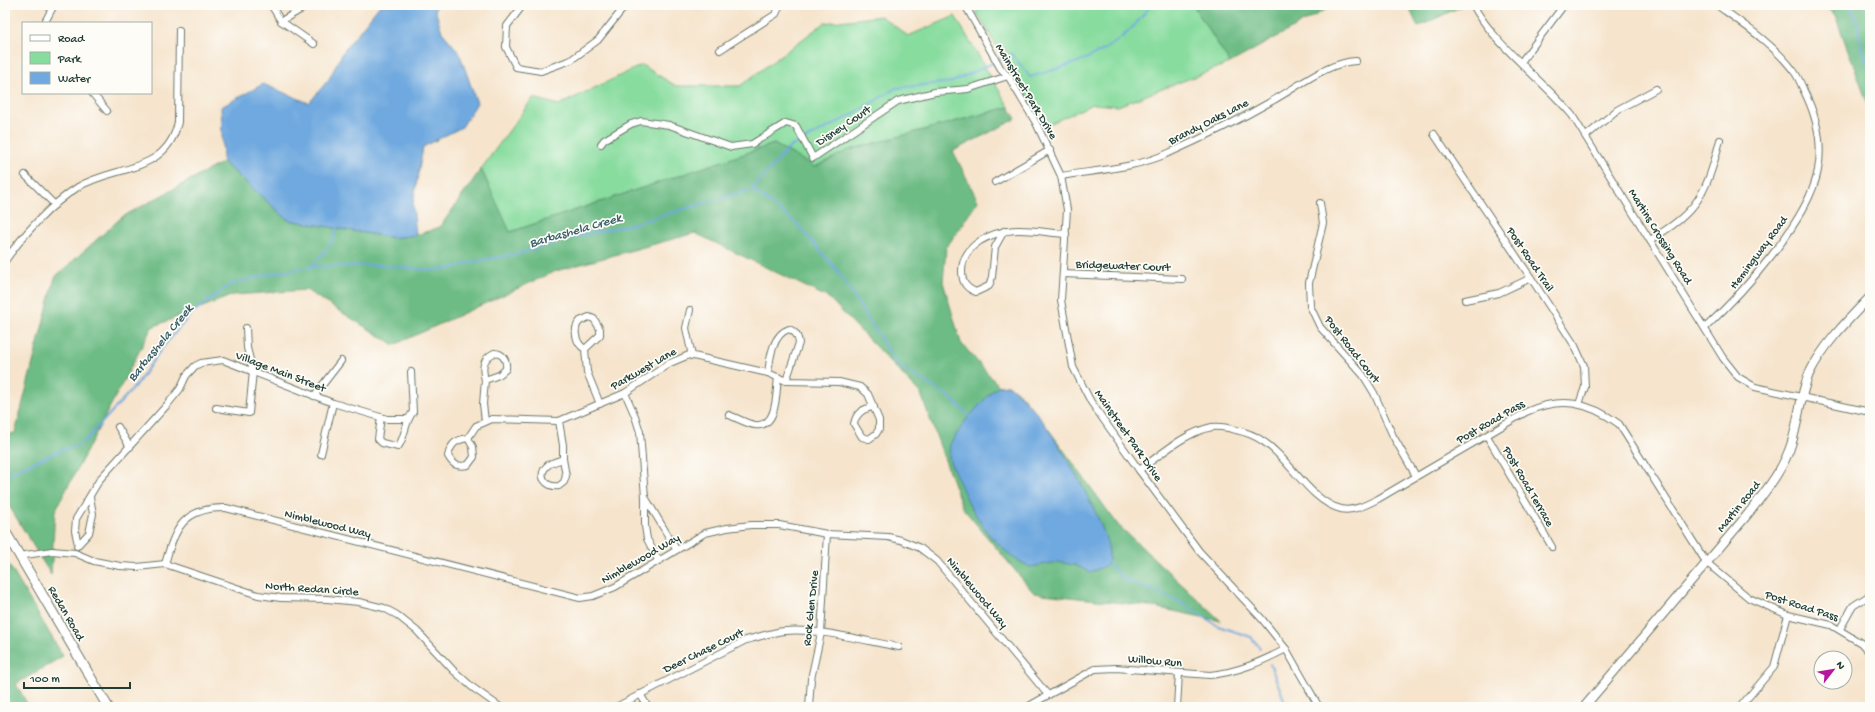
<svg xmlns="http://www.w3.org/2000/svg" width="1875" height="712" font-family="'Gochi Hand',sans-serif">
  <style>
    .green { fill: #87dc9e; stroke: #538c69 }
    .forest { fill: #6dbc85; stroke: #467c5c }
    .water { fill: #6fa9df; stroke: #47738a }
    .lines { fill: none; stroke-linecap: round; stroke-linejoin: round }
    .stream { stroke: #6fa9df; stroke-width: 2 }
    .minor-casing { stroke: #6a7769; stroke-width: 8 }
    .tertiary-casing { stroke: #6a7769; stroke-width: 10 }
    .secondary-casing { stroke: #6a7769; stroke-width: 11 }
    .minor { stroke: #fff; stroke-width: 6 }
    .tertiary { stroke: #fff; stroke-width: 8 }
    .secondary { stroke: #fff; stroke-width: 9 }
    .labels { text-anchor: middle; stroke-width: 3.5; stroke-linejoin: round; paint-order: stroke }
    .street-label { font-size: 12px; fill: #1f3d34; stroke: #fdfcf7 }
    .water-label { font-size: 13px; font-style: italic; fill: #375d67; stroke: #fdfcf7 }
  </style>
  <rect width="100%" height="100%" fill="#fdfcf7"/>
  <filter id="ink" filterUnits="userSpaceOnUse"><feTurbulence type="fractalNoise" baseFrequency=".025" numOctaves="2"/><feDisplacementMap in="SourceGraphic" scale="8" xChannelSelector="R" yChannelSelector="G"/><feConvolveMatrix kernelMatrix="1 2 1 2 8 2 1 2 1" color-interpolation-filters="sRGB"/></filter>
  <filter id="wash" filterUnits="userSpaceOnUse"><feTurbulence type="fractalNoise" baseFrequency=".012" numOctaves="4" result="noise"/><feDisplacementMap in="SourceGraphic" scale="16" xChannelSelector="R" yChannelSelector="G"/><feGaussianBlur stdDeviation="0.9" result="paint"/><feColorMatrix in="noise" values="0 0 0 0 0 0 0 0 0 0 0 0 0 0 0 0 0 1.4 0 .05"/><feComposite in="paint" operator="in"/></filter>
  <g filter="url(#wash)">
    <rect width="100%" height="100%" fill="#f6e4cc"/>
    <g class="green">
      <polygon points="984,5 1193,5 1230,63 1118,106 1093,104 1045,126 976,12"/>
      <polygon points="881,16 908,36 955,16 1009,107 849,150 815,167 774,144 510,232 481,169 533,98 559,105 642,65 676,86 740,86 824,23"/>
    </g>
    <g class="forest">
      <polygon points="1193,5 1334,5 1230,63"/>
      <polygon points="1408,5 1464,5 1418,27"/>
      <polygon points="1823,5 1870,5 1870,110 1835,15"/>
      <polygon points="1009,107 1016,119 953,151 978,201 946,248 943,282 961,343 999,386 1008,385 1021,395 1044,423 1118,525 1221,621 1149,606 1034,593 962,507 921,394 829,298 695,233 556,271 394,345 306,290 233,295 152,327 55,511 51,575 5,499 5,435 15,433 55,277 122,217 223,162 288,220 394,238 416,235 440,227 481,169 510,232 774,144 815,167 849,150"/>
      <polygon points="5,558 63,656 16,684 29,707 5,707"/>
    </g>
    <g class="water">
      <polygon points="380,5 439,5 435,9 442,32 459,52 477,103 462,127 423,147 413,204 416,235 394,238 288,220 223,162 221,107 263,84 309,103 329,79 343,52"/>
      <path d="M1008,385C1022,396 1034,409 1044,423C1060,444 1113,534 1109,558C1109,561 1107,564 1106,566L1090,572L1075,565L1058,562L1030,567L1012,557L990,536L971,508L950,462L949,456L950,444L966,420L993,390L999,386Z"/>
    </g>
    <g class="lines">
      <g class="stream">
        <polyline points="1850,5 1857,21 1861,47 1870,68"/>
        <polyline points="752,189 797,224 836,269 895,361 902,368 947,395 970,416"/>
        <polyline points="311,267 332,243 337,227"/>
        <path d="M5,475L61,450L78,445L87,439L137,384L162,348L192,313L231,284L274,273L311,267L380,265L428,270L449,269L468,263L521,253L574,237L633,224L752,189L790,147L848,117L896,88L952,82L1012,54L1030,77C1081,62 1120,52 1150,5"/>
        <polyline points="1108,562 1122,578 1182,603 1218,626 1251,637 1260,648"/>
        <polyline points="1270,664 1287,707"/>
      </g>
    </g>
  </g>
  <g filter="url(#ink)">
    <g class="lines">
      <g class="minor-casing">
        <g id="minor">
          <polyline points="271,5 281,21 309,5"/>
          <polyline points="523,5 507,26 506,47 516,67 541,71 571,60 598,40 626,5"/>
          <polyline points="965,5 1001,69 1008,76 1036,123 1061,176 1067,210 1061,300 1073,367 1091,402 1139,470 1199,551 1262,619 1286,649 1319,707"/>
          <path d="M1473,5C1496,47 1541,78 1572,115L1723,358L1738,377L1755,387L1870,412"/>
          <polyline points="281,21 314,44"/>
          <polyline points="46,23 46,20 54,5"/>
          <polyline points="720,50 776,14 780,5"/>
          <polyline points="1521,62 1564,5"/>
          <polyline points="92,93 107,111"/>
          <polyline points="1434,134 1531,278 1575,346 1584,366 1585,387 1579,404"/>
          <polyline points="1586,136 1617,110 1656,89"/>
          <polyline points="601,144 604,140 631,124 641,121 669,125 731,147 752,144 786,123 796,126 813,158 898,101 935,92 968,89 1008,76"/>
          <polyline points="25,175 55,205"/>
          <path d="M1061,176C1098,170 1137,168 1171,152C1205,137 1239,120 1272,101C1296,88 1328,62 1356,61"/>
          <polyline points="995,182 1050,150"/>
          <polyline points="1320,203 1323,223 1309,283 1310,306 1320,327 1363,375 1374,393 1393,436 1416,476"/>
          <path d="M1004,231L995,247L992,277L989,286L976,292C966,288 962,283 962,271C962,259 969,248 980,241C1010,223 1034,232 1066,234"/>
          <path d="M1650,240C1698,211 1706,195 1720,140"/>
          <path d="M5,261C23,235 51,204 78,187C115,165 167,174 178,122L179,30"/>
          <polyline points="1063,274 1182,279"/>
          <polyline points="1465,300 1499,293 1531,278"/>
          <polyline points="690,310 686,328 692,356"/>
          <path d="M1705,328C1742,293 1809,221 1818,170C1823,143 1816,115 1804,91C1801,84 1798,76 1793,70C1773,44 1743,24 1717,5"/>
          <path d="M585,349C576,344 572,329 580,321L589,317L594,319L600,329V335L585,349L587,372L600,404"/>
          <path d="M768,373C770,357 773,334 789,329C796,332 798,336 799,343L786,381"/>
          <path d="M485,380C482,368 482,359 494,353C503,353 507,360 506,369L499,375L485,380L483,404L485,421"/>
          <polyline points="625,393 635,416 640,432 645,497 645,526 647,539 658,560"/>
          <polyline points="314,396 341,361"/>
          <polyline points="216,408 249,413 253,371 247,348 246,328"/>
          <path d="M729,415C737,418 747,424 755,425C778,428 776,392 778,377"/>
          <path d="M381,417L378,439L382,443L398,447C406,436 404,423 413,412L411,372"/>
          <path d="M559,421L563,445V459L566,476L564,482L559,486C546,488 536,475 548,465C552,462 558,461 563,459"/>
          <polyline points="118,427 130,447"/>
          <polyline points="1487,436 1552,547"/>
          <path d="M468,438L473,447L474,457L468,465C457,467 453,465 448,456C451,444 455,440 468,438L476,426L492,419L559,421L625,393L670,363L689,355L768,373L786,381L839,382L860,387L868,394L879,420V429L876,434L869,439L862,437L854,424C856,413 864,408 874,407"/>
          <polyline points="321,454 333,403"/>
          <path d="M1139,470C1162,454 1184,433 1212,427C1220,426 1229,428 1236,430C1245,432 1254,435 1261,440C1288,456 1310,502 1341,509C1353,512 1368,504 1378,499L1526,412C1561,396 1589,402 1619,424L1706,562L1749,598L1788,615L1831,625L1861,643L1870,653"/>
          <polyline points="645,497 676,549"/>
          <polyline points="78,544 75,531 76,519 100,479 167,405 180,389 186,376 195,366 201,363 223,360 333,403 387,419 407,419"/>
          <polyline points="77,546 89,533 93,514 90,497"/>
          <polyline points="19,556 52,551 75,553 94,561 120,566 137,567 165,564 258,595 281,598 327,599 359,602 384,608 397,615 417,631 453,670 472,687 500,707"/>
          <path d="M165,564C175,529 183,507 226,508L580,598L593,596L615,587L705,533L727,528L751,525H779L827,534L888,537L901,540L920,548L937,561L1048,695"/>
          <polyline points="1840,629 1853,606 1870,595"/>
          <polyline points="640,694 648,707"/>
          <path d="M616,707L746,640C759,637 772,632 785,631C819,628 865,641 899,647"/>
          <polyline points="809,707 811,679 821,633 827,534"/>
          <path d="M1027,707L1095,669L1116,668L1210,675C1238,672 1261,662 1286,649"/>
          <polyline points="1177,707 1179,673"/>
          <polyline points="1740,707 1774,667 1788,615"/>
        </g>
      </g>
      <g class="tertiary-casing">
        <path id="tertiary" d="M1584,707L1748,514C1765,492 1784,469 1792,442C1799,419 1800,395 1809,374C1823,345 1848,320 1870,297"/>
      </g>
      <g class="secondary-casing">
        <polyline id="secondary" points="5,531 108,707"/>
      </g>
      <use href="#minor" class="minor"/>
      <use href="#tertiary" class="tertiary"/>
      <use href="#secondary" class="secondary"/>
    </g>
  </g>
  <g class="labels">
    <g class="street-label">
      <text transform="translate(1027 91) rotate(59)" y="4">Mainstreet Park Drive</text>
      <text transform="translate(1208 121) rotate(-27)" y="4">Brandy Oaks Lane</text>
      <text transform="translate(843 125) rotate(-34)" y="4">Disney Court</text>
      <text transform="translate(1661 236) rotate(58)" y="4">Martins Crossing Road</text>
      <text transform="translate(1758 252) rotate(-53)" y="4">Hemingway Road</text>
      <text transform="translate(1531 259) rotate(56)" y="4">Post Road Trail</text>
      <text transform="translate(1123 265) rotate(2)" y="4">Bridgewater Court</text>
      <text transform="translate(1353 349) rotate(52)" y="4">Post Road Court</text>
      <text transform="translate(643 368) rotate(-30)" y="4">Parkwest Lane</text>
      <text transform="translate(281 371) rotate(21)" y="4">Village Main Street</text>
      <text transform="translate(1490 421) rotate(-30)" y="4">Post Road Pass</text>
      <text transform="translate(1129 435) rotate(55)" y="4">Mainstreet Park Drive</text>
      <text transform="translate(1529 486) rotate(60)" y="4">Post Road Terrace</text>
      <text transform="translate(1738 506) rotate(-51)" y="4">Martin Road</text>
      <text transform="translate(328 523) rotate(14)" y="4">Nimblewood Way</text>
      <text transform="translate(640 558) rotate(-30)" y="4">Nimblewood Way</text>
      <text transform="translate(312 588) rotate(4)" y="4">North Redan Circle</text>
      <text transform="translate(978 592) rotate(50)" y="4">Nimblewood Way</text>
      <text transform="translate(1802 605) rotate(18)" y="4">Post Road Pass</text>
      <text transform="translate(810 608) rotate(-84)" y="4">Rock Glen Drive</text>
      <text transform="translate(67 613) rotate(60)" y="4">Redan Road</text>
      <text transform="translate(703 650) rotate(-26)" y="4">Deer Chase Court</text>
      <text transform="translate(1155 660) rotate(5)" y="4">Willow Run</text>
    </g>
    <g class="water-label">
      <text transform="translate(575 229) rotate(-16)" y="5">Barbashela Creek</text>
      <text transform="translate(159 342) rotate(-51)" y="5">Barbashela Creek</text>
    </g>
  </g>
  <rect width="1875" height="712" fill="none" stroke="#fdfcf7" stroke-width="20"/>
  <rect x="22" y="22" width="130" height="72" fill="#fdfcf7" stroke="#a4b0a9"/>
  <rect x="30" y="35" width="20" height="6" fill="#ffffff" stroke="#a4b0a9"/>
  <text x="58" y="42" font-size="12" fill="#1f3d34">Road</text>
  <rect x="30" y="52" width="20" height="12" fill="#87dc9e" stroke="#a4b0a9"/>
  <text x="58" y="62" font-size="12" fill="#1f3d34">Park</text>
  <rect x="30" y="72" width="20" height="12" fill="#6fa9df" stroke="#a4b0a9"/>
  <text x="58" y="82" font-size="12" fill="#1f3d34">Water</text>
  <g transform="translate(1833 670) rotate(59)"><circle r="19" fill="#fdfcf7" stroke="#a4b0a9"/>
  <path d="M0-3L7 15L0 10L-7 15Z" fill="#b5179e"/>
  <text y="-6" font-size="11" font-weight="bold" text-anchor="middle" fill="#1f3d34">N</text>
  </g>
  <path d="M24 682v6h106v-6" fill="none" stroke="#1f3d34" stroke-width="2"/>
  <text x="30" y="682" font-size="12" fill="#1f3d34" stroke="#fdfcf7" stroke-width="3" paint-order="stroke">100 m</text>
</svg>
